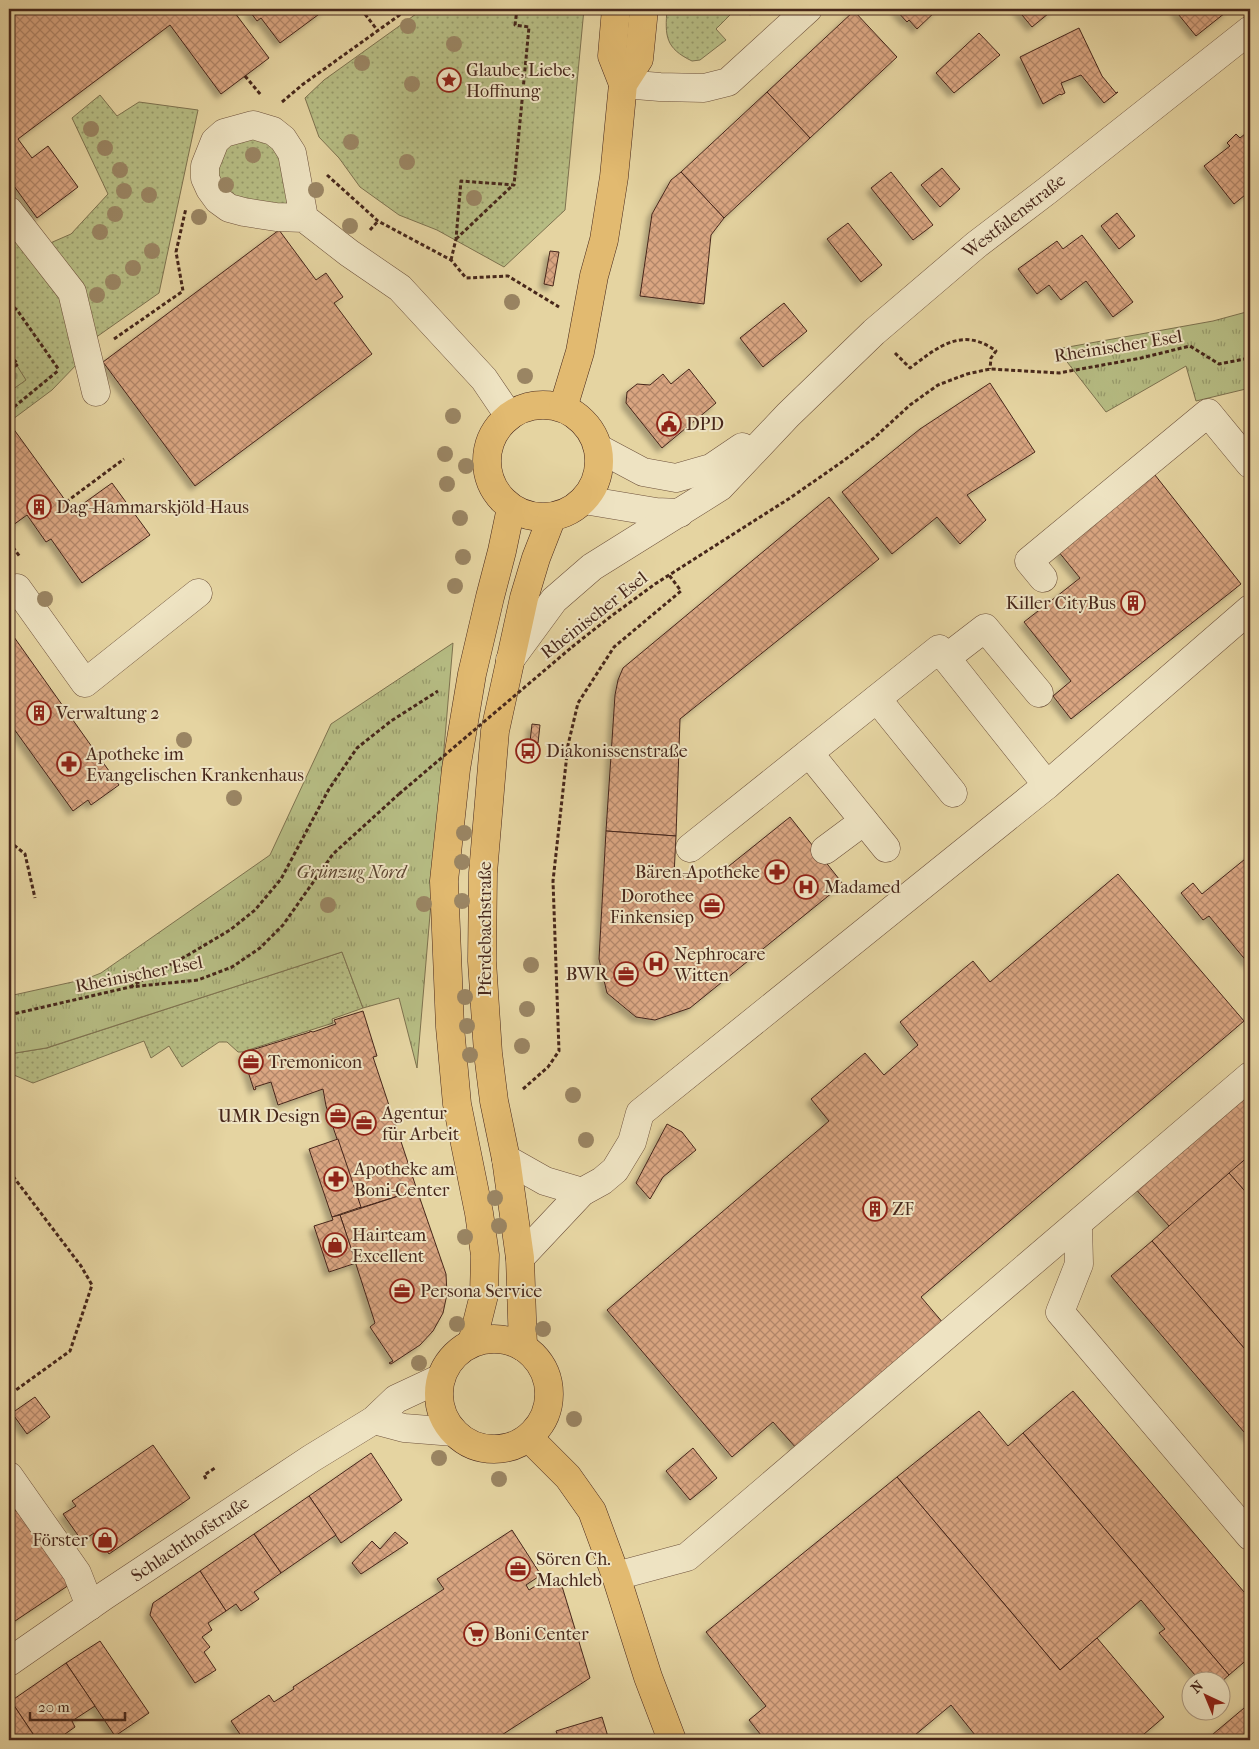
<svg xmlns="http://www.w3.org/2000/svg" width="1259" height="1749" font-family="'IM FELL French Canon',serif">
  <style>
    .grass { fill: url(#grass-dots); stroke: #7e724f }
    .cemetery { fill: url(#cemetery-stones); stroke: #7e724f }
    .park { fill: url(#park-tufts); stroke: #7e724f }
    .building { fill: url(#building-cross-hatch); stroke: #47271b; filter: url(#shadow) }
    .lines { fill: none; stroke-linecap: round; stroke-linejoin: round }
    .minor-casing { stroke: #6e523c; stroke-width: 29 }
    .major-casing { stroke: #47271b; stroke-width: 29 }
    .path { stroke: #47271b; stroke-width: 3; stroke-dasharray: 4 2.5; stroke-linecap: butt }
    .minor { stroke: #eee3c2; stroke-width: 28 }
    .major { stroke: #e2ba70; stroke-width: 28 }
    .path-bridge { stroke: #47271b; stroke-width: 3; stroke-dasharray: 4 2.5; stroke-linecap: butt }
    .tree { fill: #9a8563 }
    .labels { text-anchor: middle; stroke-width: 4; stroke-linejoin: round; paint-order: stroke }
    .poi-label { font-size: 18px; fill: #47271b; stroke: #eee3c2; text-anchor: start }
    .street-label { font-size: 18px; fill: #47271b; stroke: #eee3c2 }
    .park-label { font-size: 18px; font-style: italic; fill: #5d4530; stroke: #eee3c2 }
  </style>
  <defs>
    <pattern id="grass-dots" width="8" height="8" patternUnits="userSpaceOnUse" patternTransform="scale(1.25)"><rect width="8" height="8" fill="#b6bc83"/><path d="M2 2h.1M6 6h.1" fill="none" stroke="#96996a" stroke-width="1.8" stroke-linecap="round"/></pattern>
    <pattern id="cemetery-stones" width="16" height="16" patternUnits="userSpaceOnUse" patternTransform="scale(1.25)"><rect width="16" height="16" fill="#b6bc83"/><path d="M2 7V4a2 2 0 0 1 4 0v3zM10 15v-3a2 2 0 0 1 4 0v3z" fill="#96996a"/></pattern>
    <pattern id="park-tufts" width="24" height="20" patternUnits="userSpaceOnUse" patternTransform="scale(1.25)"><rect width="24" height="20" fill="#b6bc83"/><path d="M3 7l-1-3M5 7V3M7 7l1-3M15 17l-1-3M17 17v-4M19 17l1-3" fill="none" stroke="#96996a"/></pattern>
    <pattern id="building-cross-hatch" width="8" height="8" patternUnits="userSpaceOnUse" patternTransform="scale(1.25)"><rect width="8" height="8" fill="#d9a581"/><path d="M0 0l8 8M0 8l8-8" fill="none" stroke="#b28669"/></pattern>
    <filter id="shadow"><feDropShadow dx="-4.5" dy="4.5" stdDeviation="2.5" flood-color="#0004"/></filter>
  </defs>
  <rect width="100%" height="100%" fill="#e5d4a1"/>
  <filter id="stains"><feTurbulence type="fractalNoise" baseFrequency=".004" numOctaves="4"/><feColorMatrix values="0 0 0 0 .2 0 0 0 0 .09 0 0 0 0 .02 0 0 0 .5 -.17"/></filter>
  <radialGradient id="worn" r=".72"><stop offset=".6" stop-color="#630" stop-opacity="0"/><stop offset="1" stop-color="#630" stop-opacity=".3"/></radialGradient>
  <g class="grass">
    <polygon points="423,9 584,9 565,210 504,267 437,230 399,215 360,187 339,158 319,137 305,98 324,80"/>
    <path d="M667,9H759L750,15L746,12H733L716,29L726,40L700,60L692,61C665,48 665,36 667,9Z"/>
    <polygon points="100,95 117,116 139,102 198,110 159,293 95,338 48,244 71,234 108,194 72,118"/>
    <polygon points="260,135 283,154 289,207 227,200 214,178 226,145"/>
    <polygon points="9,228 63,299 80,361 52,390 9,422 9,392 25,380 9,353"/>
    <polygon points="342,952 363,1008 332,1019 333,1023 242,1052 238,1052 227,1042 219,1042 182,1067 169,1046 151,1058 144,1041 33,1083 9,1073 9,1054 47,1048"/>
  </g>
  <polygon class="cemetery" points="9,353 26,380 9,392"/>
  <g class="park">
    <polygon points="1250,311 1250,388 1196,401 1186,366 1106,412 1057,349 1213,321"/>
    <polygon points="453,643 417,1068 399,998 363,1008 342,952 46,1048 9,1054 9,996 86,979 101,973 270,855 331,724"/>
  </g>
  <g class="building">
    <polygon points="9,9 232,9 269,58 221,94 170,25 18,139 32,158 48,146 78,187 37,218 9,179"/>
    <polygon points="248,9 326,9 280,43 261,18 257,21"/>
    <polygon points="895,9 938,9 917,29 909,20 907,22"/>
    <polygon points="1017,9 1054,9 1032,27"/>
    <polygon points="1174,9 1230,9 1196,36"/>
    <polygon points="854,11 897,57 810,138 767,92"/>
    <polygon points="1079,28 1102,76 1116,93 1118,92 1104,103 1081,75 1061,83 1065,93 1061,95 1060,94 1043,104 1020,57"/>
    <polygon points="979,33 1000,55 954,93 936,73"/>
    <polygon points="767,92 810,138 724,218 681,172"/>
    <polygon points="1250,130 1250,191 1234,204 1204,166 1230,146 1227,143 1236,134 1240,138"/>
    <polygon points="942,168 960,189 940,207 921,185"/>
    <polygon points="681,172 724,218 711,235 704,304 640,296 652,214 671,180"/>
    <polygon points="891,172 933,225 913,240 871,188"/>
    <polygon points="1117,213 1135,236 1119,249 1101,226"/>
    <polygon points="848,223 882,265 861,282 827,239"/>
    <polygon points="279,230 316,280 326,273 343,297 334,303 372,354 195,486 103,362"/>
    <polygon points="1082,235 1133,302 1113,317 1086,281 1061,300 1049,285 1037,294 1018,269 1057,241 1063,249"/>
    <polygon points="550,251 559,252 553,286 544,284"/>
    <polygon points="784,303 807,331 763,367 740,338"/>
    <polygon points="689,369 716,403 662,448 626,403 627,392 637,384 650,385 663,374 671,384"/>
    <polygon points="990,383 1035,452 967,495 986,520 960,544 937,517 892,554 842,492 920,429"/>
    <polygon points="10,424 73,511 112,483 150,535 82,583 51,539 46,542 27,515 9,528 9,425"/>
    <polygon points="1155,475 1241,584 1071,719 1053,696 1071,681 1024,622 1080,578 1058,551"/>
    <polygon points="829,497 879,559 680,719 676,836 606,831 615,695 618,680 623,668"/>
    <polygon points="9,630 119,785 91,805 88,800 73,811 9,722"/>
    <polygon points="532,724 540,725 538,743 530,742"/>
    <polygon points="790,817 843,884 690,1008 655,1020 636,1017 607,993 599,959 606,831 676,836 674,875 714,878"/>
    <polygon points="1250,855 1250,963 1248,963 1209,916 1203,920 1181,893 1193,883 1202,894"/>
    <polygon points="1118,874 1244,1021 921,1297 944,1324 797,1449 773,1422 732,1457 607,1310 829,1121 811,1099 865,1053 884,1075 918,1045 900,1022 973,961 990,982"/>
    <polygon points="363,1011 377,1056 373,1057 417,1190 360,1208 326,1106 323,1089 278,1105 271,1082 255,1087 256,1089 254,1090 242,1053 310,1032 310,1031 313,1032 336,1024 334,1020"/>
    <polygon points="1250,1084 1250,1155 1170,1227 1132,1185"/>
    <polygon points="667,1124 682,1132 696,1150 663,1177 650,1199 636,1183"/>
    <polygon points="338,1139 361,1207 332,1217 309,1149"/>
    <polygon points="1250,1155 1250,1197 1229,1173"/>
    <polygon points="1229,1173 1250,1197 1250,1355 1152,1241"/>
    <polygon points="417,1190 446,1274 447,1294 443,1313 433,1331 420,1345 391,1364 389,1363 393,1361 370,1327 375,1323 340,1215"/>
    <polygon points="340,1215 356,1263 329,1272 314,1226 333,1220 332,1217"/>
    <polygon points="1152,1241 1250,1355 1250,1439 1111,1276"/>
    <polygon points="1073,1391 1250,1599 1250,1657 1229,1675 1023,1433"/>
    <polygon points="35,1397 50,1417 27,1434 12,1413"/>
    <polygon points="979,1411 1008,1446 1023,1433 1229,1675 1221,1682 1201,1682 1159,1633 1165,1629 1141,1600 1060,1670 897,1477"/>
    <polygon points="153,1445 190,1498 109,1554 94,1533 82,1541 63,1514 76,1506 72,1501"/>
    <polygon points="693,1448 717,1478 690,1500 666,1471"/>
    <polygon points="371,1453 402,1500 341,1543 309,1496"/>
    <polygon points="897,1477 1060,1670 1097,1638 1164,1717 1137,1740 979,1740 951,1705 909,1740 765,1740 749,1720 766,1706 706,1632"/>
    <polygon points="309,1496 336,1535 281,1573 254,1534"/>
    <polygon points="17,1510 69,1585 9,1625 9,1514"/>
    <polygon points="512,1530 541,1575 526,1585 529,1590 545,1580 561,1583 590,1678 494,1740 244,1740 231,1721 269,1695 274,1702 294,1689 293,1687 444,1589 437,1579"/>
    <polygon points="395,1532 408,1543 361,1574 352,1563 372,1541 380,1549"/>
    <polygon points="254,1534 281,1573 254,1592 259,1599 241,1611 236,1604 226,1611 200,1571"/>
    <polygon points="200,1571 226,1611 208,1623 212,1630 202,1637 210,1647 204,1652 216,1670 195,1683 150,1615 153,1603"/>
    <polygon points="100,1641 149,1713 115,1736 66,1663"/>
    <polygon points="66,1663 95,1706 72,1721 75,1727 58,1739 54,1734 45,1740 37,1740 11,1701"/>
    <polygon points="11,1701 37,1740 9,1740 9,1703"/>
    <polygon points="1250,1703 1250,1740 1206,1740"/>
    <polygon points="602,1717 609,1740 559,1740 556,1731"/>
  </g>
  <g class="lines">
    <g class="minor-casing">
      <g id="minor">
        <polyline points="623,84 660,87 704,88 728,82 808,9"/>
        <polyline points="9,211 72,292 96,392"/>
        <polyline points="304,218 292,153 283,139 273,131 253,125 224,133 215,141 205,166 205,178 210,189 218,200 229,208 244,212 276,217 304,218 349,253 400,288 484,379 509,416"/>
        <polyline points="598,448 643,472 676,478 711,468 742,447"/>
        <polyline points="584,500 656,512 680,513"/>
        <polyline points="1043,578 1029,561 1208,413 1250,464"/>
        <polyline points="17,588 85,683 198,593"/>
        <polyline points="946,658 985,628 1039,693"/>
        <polyline points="510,660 554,600 592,567 720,487 788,415 874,332 976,245 1048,190 1250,30"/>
        <polyline points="877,699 953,793"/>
        <polyline points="809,753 886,848"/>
        <polyline points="690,848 939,649 1047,785"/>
        <polyline points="825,850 864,821"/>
        <polyline points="506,1159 545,1181 582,1192"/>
        <polyline points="1078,1224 1079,1264 1060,1312 1250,1536"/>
        <polyline points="520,1258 582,1192 602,1181 615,1170 632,1142 640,1113 1047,785 1250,609"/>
        <polyline points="374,1420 404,1428 454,1432"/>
        <polyline points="9,1476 77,1573 90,1606"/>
        <polyline points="616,1576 687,1557 1250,1076"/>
        <polyline points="9,1662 104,1596 312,1458 374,1420 396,1399 441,1378"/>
      </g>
    </g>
    <g class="major-casing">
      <g id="major">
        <polyline points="616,9 612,56 623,84"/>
        <circle cx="543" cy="461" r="56"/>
        <polyline points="563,408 580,352 594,276 604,240 614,177 623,84 639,59 644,9"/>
        <circle cx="494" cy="1394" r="55"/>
        <polyline points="472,1343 484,1295 485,1255 479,1213 457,1104 450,1027 444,881 456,769 472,674 490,597 502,551 511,508"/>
        <polyline points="523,1347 520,1258 506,1159 494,1101 488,1053 482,961 483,873 495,731 524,598 536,558 552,517"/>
        <polyline points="529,1438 568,1477 592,1511 616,1576 648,1677 672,1740"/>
      </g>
    </g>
    <g class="path">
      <polyline points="361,9 378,31"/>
      <polyline points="245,76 261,95"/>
      <polyline points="282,102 302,85 408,9"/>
      <polyline points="327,175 378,221 451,260 466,278 508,276 559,307"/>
      <polyline points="370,230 378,221"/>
      <polyline points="456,239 513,185"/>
      <polyline points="451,260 456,239 461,181 514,185 529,27 515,25 517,9"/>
      <polyline points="9,303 17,310 59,370"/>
      <polyline points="114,339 183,291 176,252 186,208"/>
      <path d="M895,353L910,368C938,347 962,326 996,351L991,358L990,369"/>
      <polyline points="9,355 18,364 9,371"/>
      <polyline points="9,411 59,370"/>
      <polyline points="66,502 124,459"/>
      <polyline points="9,542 20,557"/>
      <polyline points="572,647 610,617 655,584 790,498 839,464 874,438 910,405 938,385 967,374 990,369 1059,373 1141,358 1190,346 1219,364 1250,358"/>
      <polyline points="9,841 25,854 35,898"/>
      <polyline points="130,987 188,955 230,930 255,910 281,879 329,789 357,748 391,721 438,691"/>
      <polyline points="9,1015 130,987 198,980 232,967 260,948 283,925 333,854 399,794"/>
      <polyline points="523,1089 548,1067 559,1051 553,881 568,745 578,703 614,647 681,591 669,575"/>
      <polyline points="9,1171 81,1266 92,1285 70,1351 9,1395"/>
      <polyline points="206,1479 204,1475 215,1468"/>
    </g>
    <use href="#minor" class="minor"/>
    <use href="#major" class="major"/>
    <polyline class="path-bridge" points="399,794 572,647"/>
  </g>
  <g class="tree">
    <circle cx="408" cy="26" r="8"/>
    <circle cx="454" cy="44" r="8"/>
    <circle cx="362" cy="63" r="8"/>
    <circle cx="412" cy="84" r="8"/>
    <circle cx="91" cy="129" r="8"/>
    <circle cx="351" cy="142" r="8"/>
    <circle cx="105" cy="148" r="8"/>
    <circle cx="253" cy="155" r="8"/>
    <circle cx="407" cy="162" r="8"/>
    <circle cx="120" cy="170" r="8"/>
    <circle cx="226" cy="185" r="8"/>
    <circle cx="316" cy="190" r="8"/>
    <circle cx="124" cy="191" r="8"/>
    <circle cx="149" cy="195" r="8"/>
    <circle cx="474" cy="198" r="8"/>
    <circle cx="115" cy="214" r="8"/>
    <circle cx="199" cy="217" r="8"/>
    <circle cx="350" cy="226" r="8"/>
    <circle cx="100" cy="232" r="8"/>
    <circle cx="152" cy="251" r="8"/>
    <circle cx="133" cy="268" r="8"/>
    <circle cx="113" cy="282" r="8"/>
    <circle cx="97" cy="295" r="8"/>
    <circle cx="512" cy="302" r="8"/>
    <circle cx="525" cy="376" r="8"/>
    <circle cx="453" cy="416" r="8"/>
    <circle cx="445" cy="454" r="8"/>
    <circle cx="466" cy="466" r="8"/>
    <circle cx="447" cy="484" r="8"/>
    <circle cx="460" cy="518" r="8"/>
    <circle cx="463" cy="557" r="8"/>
    <circle cx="455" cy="586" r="8"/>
    <circle cx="45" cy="599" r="8"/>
    <circle cx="184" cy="740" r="8"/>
    <circle cx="234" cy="798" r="8"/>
    <circle cx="464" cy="833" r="8"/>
    <circle cx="462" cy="862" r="8"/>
    <circle cx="462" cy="901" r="8"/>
    <circle cx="424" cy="904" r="8"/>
    <circle cx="328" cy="905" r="8"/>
    <circle cx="531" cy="965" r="8"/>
    <circle cx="465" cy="997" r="8"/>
    <circle cx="527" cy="1009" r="8"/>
    <circle cx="467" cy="1026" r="8"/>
    <circle cx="522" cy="1046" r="8"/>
    <circle cx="470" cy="1055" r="8"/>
    <circle cx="573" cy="1095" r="8"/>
    <circle cx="586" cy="1140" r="8"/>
    <circle cx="495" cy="1198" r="8"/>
    <circle cx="499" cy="1226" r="8"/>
    <circle cx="465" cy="1237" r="8"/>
    <circle cx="457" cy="1324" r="8"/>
    <circle cx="543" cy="1329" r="8"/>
    <circle cx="419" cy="1363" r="8"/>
    <circle cx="574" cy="1419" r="8"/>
    <circle cx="439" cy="1458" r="8"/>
    <circle cx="499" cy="1479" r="8"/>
  </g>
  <defs>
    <g id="sight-ring" transform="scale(1.25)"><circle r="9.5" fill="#eee3c2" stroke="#8f2418" stroke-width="1.5"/><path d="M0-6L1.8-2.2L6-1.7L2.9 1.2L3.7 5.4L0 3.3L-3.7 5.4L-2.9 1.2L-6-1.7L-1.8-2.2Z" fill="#8f2418"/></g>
    <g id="civic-ring" transform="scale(1.25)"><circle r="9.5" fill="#eee3c2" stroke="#8f2418" stroke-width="1.5"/><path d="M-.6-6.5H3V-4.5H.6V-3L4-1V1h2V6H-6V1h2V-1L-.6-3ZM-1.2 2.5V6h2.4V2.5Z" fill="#8f2418"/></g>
    <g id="building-ring" transform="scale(1.25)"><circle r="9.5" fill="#eee3c2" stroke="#8f2418" stroke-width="1.5"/><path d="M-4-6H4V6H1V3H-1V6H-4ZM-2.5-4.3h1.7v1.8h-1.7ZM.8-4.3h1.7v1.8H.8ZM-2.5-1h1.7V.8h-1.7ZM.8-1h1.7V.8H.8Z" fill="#8f2418"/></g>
    <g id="bus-ring" transform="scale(1.25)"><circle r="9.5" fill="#eee3c2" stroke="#8f2418" stroke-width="1.5"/><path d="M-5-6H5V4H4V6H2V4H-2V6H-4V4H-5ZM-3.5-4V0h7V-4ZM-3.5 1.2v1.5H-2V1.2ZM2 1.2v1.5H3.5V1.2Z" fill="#8f2418"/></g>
    <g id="pharmacy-ring" transform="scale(1.25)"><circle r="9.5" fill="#eee3c2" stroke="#8f2418" stroke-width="1.5"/><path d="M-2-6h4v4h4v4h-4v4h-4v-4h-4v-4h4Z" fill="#8f2418"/></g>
    <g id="hospital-ring" transform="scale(1.25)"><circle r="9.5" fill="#eee3c2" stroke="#8f2418" stroke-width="1.5"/><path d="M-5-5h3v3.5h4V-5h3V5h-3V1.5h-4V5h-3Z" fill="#8f2418"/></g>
    <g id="office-ring" transform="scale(1.25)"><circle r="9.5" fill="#eee3c2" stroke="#8f2418" stroke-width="1.5"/><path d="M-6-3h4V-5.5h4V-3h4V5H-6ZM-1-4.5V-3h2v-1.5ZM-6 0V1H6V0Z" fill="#8f2418"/></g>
    <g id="shop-ring" transform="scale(1.25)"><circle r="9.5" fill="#eee3c2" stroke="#8f2418" stroke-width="1.5"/><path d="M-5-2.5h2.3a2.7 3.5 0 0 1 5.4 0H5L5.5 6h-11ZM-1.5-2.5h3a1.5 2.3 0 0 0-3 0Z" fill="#8f2418"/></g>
    <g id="supermarket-ring" transform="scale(1.25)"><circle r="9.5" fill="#eee3c2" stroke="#8f2418" stroke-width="1.5"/><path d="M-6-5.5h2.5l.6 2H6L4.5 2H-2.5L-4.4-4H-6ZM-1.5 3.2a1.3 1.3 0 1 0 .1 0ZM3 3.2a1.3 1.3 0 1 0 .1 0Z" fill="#8f2418"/></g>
  </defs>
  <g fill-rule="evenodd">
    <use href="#sight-ring" x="449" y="80"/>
    <use href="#civic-ring" x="669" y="424"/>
    <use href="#building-ring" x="39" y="507"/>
    <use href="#building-ring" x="1133" y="603"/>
    <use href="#building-ring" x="39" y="713"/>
    <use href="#bus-ring" x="528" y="751"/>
    <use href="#pharmacy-ring" x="69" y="764"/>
    <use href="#pharmacy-ring" x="777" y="872"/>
    <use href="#hospital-ring" x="806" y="887"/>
    <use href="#office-ring" x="712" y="906"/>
    <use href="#hospital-ring" x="656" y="964"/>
    <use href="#office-ring" x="626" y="974"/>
    <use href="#office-ring" x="251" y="1062"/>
    <use href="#office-ring" x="338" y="1116"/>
    <use href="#office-ring" x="364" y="1123"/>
    <use href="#pharmacy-ring" x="336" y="1179"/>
    <use href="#building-ring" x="875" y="1209"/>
    <use href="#shop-ring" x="335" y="1245"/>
    <use href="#office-ring" x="402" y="1291"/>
    <use href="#shop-ring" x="105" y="1540"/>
    <use href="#office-ring" x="518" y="1569"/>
    <use href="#supermarket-ring" x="476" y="1634"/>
  </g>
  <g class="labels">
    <g class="poi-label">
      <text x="466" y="76">Glaube, Liebe,<tspan x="466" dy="21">Hoffnung</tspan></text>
      <text x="686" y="430">DPD</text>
      <text x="56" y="513">Dag-Hammarskjöld-Haus</text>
      <text x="1116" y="609" text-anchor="end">Killer CityBus</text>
      <text x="56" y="719">Verwaltung 2</text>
      <text x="546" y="757">Diakonissenstraße</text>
      <text x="86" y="760">Apotheke im<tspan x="86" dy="21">Evangelischen Krankenhaus</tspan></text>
      <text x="760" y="878" text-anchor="end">Bären-Apotheke</text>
      <text x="824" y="893">Madamed</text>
      <text x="694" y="902" text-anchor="end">Dorothee<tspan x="694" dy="21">Finkensiep</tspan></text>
      <text x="674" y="960">Nephrocare<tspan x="674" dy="21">Witten</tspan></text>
      <text x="608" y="980" text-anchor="end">BWR</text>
      <text x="268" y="1068">Tremonicon</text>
      <text x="382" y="1119">Agentur<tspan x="382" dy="21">für Arbeit</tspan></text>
      <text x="320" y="1122" text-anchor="end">UMR Design</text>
      <text x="354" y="1175">Apotheke am<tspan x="354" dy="21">Boni-Center</tspan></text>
      <text x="892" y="1215">ZF</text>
      <text x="352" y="1241">Hairteam<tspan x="352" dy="21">Excellent</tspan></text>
      <text x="420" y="1297">Persona Service</text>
      <text x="88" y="1546" text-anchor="end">Förster</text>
      <text x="536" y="1565">Sören Ch.<tspan x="536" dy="21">Machleb</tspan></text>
      <text x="494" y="1640">Boni Center</text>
    </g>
    <g class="street-label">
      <text transform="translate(1014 216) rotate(-38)" y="6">Westfalenstraße</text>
      <text transform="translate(1118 346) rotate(-9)" y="6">Rheinischer Esel</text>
      <text transform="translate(594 615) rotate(-38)" y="6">Rheinischer Esel</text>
      <text transform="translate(485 929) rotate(-90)" y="6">Pferdebachstraße</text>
      <text transform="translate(139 974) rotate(-11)" y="6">Rheinischer Esel</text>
      <text transform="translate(190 1539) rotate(-34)" y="6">Schlachthofstraße</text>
    </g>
    <g class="park-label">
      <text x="351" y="878">Grünzug Nord</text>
    </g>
  </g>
  <rect width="1259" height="1749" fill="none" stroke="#e5d4a1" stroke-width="30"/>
  <rect x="10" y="10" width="1239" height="1729" fill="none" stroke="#47271b" stroke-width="2.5"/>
  <rect x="15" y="15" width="1229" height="1719" fill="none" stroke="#47271b"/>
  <g transform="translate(1206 1696) rotate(316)"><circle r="24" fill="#eee3c2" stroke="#ab987f"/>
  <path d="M0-4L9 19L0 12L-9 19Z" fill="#8f2418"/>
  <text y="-8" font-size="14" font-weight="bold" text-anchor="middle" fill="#47271b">N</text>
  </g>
  <path d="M30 1712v8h95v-8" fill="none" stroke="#47271b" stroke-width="2.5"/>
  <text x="38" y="1712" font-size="15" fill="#47271b" stroke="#eee3c2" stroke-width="4" paint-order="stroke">20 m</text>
  <rect width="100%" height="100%" filter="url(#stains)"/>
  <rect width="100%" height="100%" fill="url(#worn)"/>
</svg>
